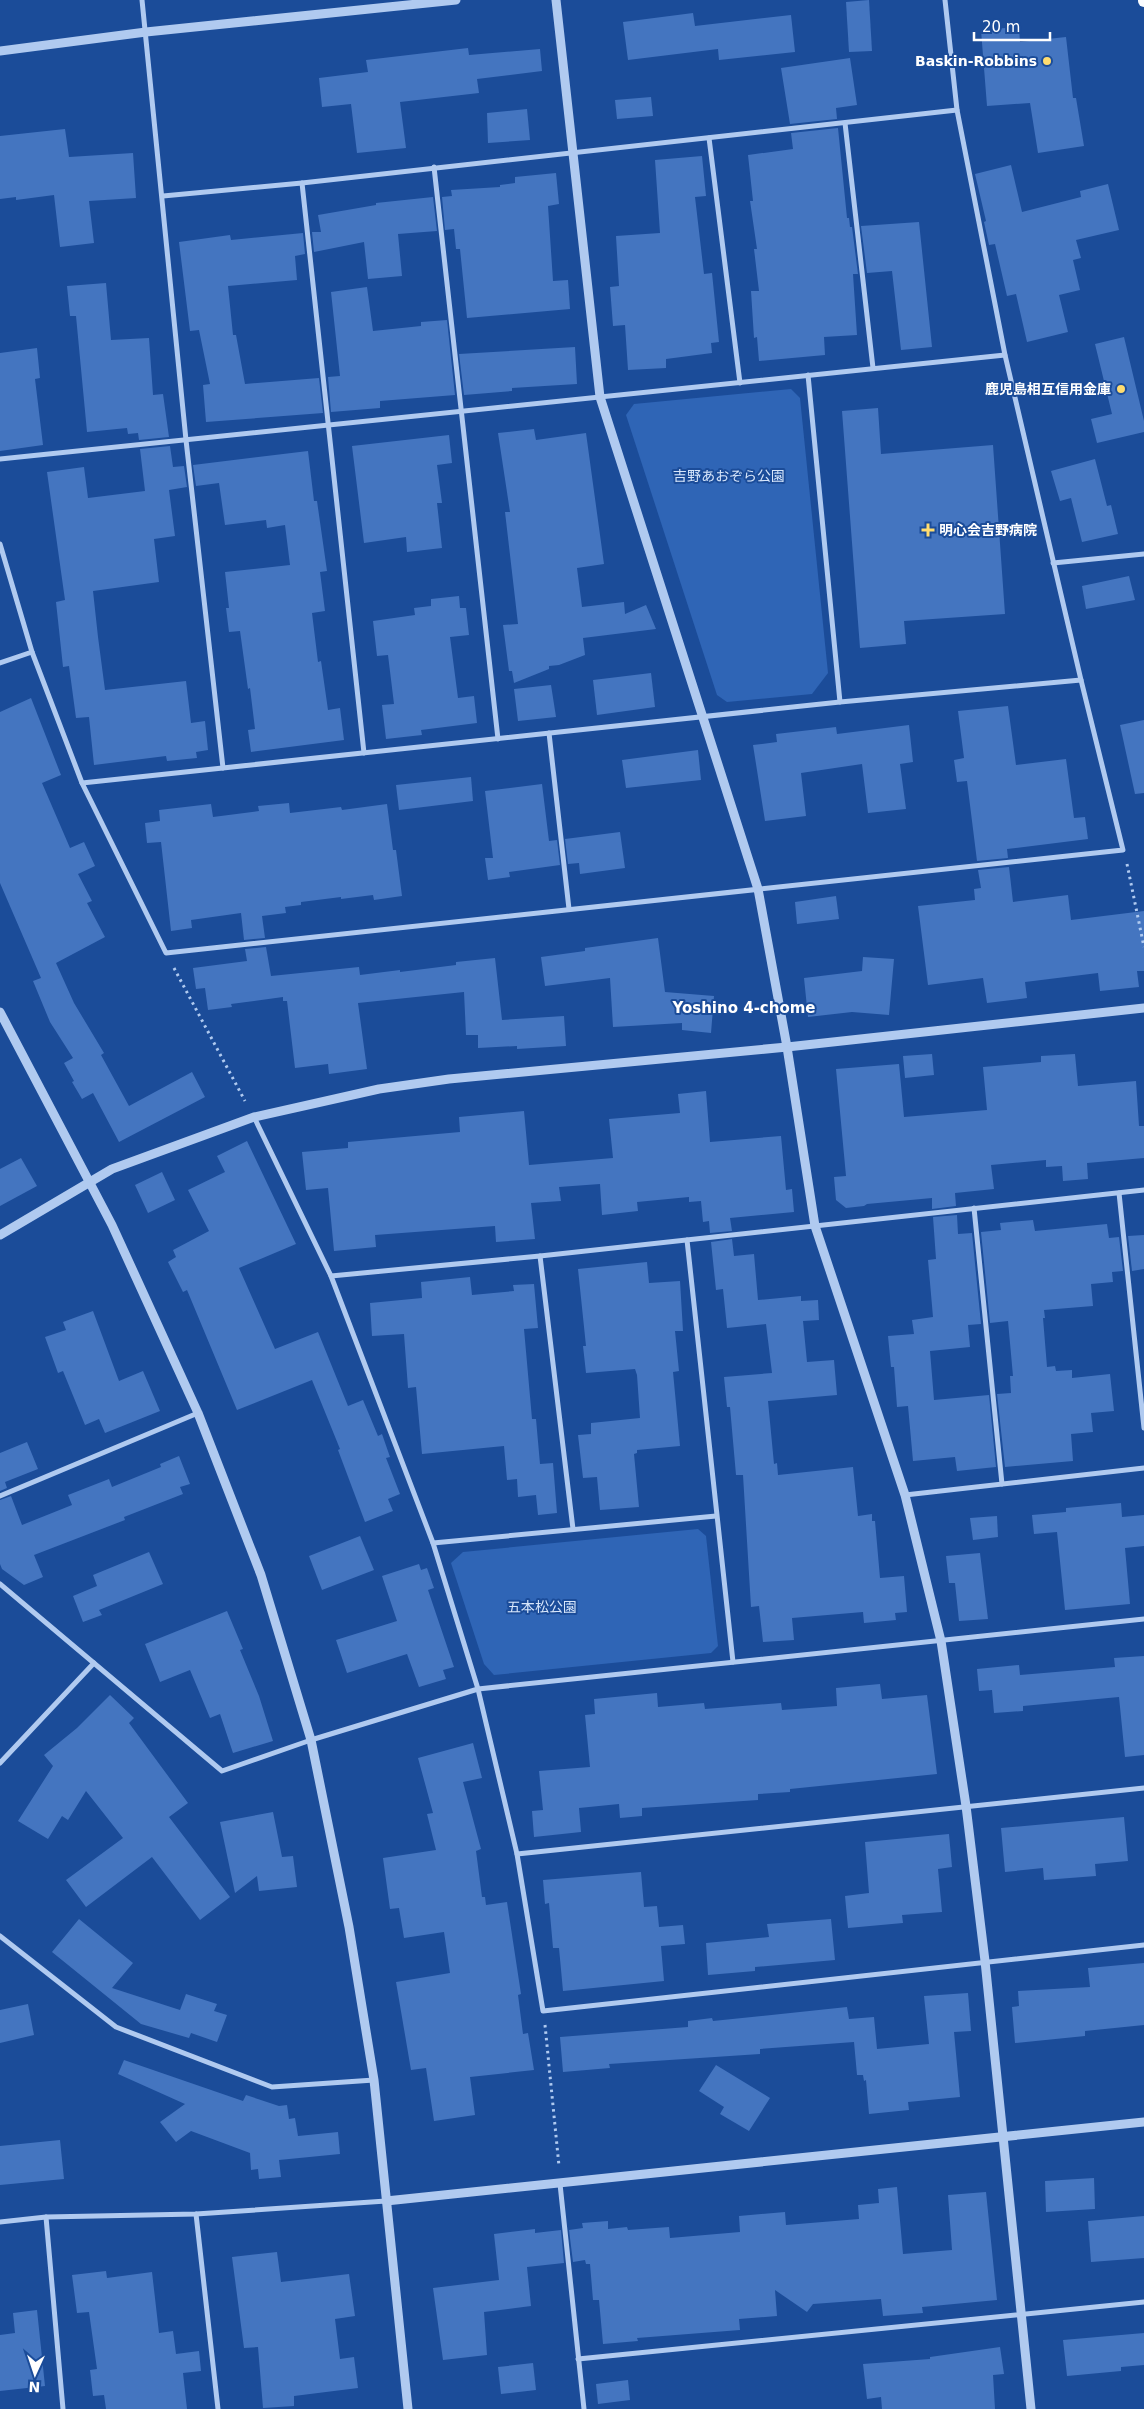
<svg xmlns="http://www.w3.org/2000/svg" width="1144" height="2409" font-family="'DejaVu Sans','Noto Sans JP',sans-serif">
  <style>
    .green { fill: #2f65b6 }
    .building { fill: #4475c0 }
    .lines { fill: none; stroke-linecap: round; stroke-linejoin: round }
    .path { stroke: #b0caf0; stroke-width: 3; stroke-dasharray: 2.5 4; stroke-linecap: butt }
    .minor { stroke: #b0caf0; stroke-width: 5 }
    .tertiary { stroke: #b0caf0; stroke-width: 9 }
    .primary { stroke: #fafcff; stroke-width: 12 }
    .poi-dot { fill: #ffdc70; stroke: #1b4c99; stroke-width: 2 }
    .labels { text-anchor: middle; stroke-width: 4; stroke-linejoin: round; paint-order: stroke }
    .poi-label { font-size: 14px; font-weight: bold; fill: #fff; stroke: #1b4c99; text-anchor: end }
    .park-label { font-size: 14px; fill: #d7e6fb; stroke: #1b4c99 }
    .neighbourhood-label { font-size: 15px; font-weight: bold; fill: #fff; stroke: #1b4c99 }
  </style>
  <rect width="100%" height="100%" fill="#1b4c99"/>
  <g class="green">
    <polygon points="791,389 800,398 828,673 812,694 727,702 717,695 626,415 634,404"/>
    <polygon points="698,1529 706,1536 718,1646 711,1653 494,1675 484,1664 451,1563 463,1552"/>
  </g>
  <g class="building">
    <polygon points="869,0 872,51 849,52 846,2"/>
    <polygon points="693,13 695,26 791,15 795,52 719,60 718,49 628,60 623,22"/>
    <polygon points="1019,27 1020,42 1066,37 1073,98 1076,98 1084,146 1038,153 1030,103 987,106 981,30"/>
    <polygon points="468,48 469,55 540,49 542,71 477,79 479,93 400,102 406,148 357,153 351,104 322,107 319,78 368,72 366,60"/>
    <polygon points="850,58 857,105 836,108 837,119 790,124 781,68"/>
    <polygon points="651,97 653,116 617,119 615,100"/>
    <polygon points="527,109 530,140 488,143 487,113"/>
    <polygon points="838,128 847,218 849,218 850,227 852,227 858,274 853,274 857,335 824,337 825,355 759,361 757,337 754,338 751,291 759,291 754,249 757,249 750,201 753,201 748,155 793,149 791,133"/>
    <polygon points="65,129 69,157 133,153 136,198 89,201 94,243 60,247 54,195 16,200 16,197 0,199 0,136"/>
    <polygon points="702,156 706,196 695,197 704,274 712,273 719,342 711,343 712,353 666,359 666,368 628,370 625,325 613,326 610,287 619,286 616,236 660,233 655,160"/>
    <polygon points="1011,165 1022,212 1081,197 1080,191 1108,184 1119,230 1076,240 1081,258 1073,260 1080,290 1059,295 1068,332 1027,342 1016,294 1007,296 995,244 989,245 984,222 986,221 975,174"/>
    <polygon points="556,173 559,204 548,206 553,281 568,280 570,309 467,318 460,249 456,249 454,229 445,230 442,197 452,196 451,190 500,187 500,185 515,183 515,177"/>
    <polygon points="433,197 437,231 398,234 402,276 368,279 364,242 314,252 312,232 321,232 318,215 376,205 376,203"/>
    <polygon points="919,222 932,347 901,350 892,271 867,273 861,226"/>
    <polygon points="303,233 305,254 295,256 297,280 228,286 233,335 236,335 245,384 319,378 323,413 206,422 203,385 210,384 199,330 190,331 179,242 230,235 231,240"/>
    <polygon points="106,283 111,340 149,338 153,395 163,394 169,437 139,440 138,433 128,434 127,428 87,432 76,316 70,316 67,286"/>
    <polygon points="367,287 373,331 421,326 421,322 447,320 455,395 380,401 380,408 331,412 328,377 340,376 331,292"/>
    <polygon points="1124,337 1144,421 1144,432 1097,443 1091,419 1112,414 1095,344"/>
    <polygon points="575,347 577,384 512,388 512,391 464,395 459,354"/>
    <polygon points="37,348 40,378 35,379 43,445 0,451 0,353"/>
    <polygon points="878,408 881,454 993,445 1005,614 904,621 906,644 860,648 842,411"/>
    <polygon points="534,429 536,440 586,433 604,564 577,568 582,607 624,602 625,614 646,605 656,629 583,638 585,655 559,665 549,666 549,669 514,683 512,671 509,671 503,625 518,624 505,512 510,512 498,433"/>
    <polygon points="449,435 452,463 437,465 442,503 437,503 442,548 407,552 406,537 364,543 352,446"/>
    <polygon points="170,446 173,467 184,466 187,487 169,490 175,536 154,539 159,582 93,591 98,637 105,690 186,681 191,723 205,721 208,750 196,752 197,758 167,761 166,756 94,765 89,717 76,718 69,666 63,667 56,602 65,600 47,472 84,467 88,498 145,491 140,449"/>
    <polygon points="308,451 314,501 317,501 327,571 320,572 325,611 312,613 318,662 321,661 328,710 340,708 344,740 251,752 248,730 255,729 250,688 248,689 240,631 229,632 226,608 229,608 225,572 290,565 285,525 267,528 266,520 225,525 219,483 196,486 193,465"/>
    <polygon points="1095,459 1107,506 1111,505 1118,534 1082,542 1071,498 1060,501 1051,471"/>
    <polygon points="1129,576 1135,600 1086,609 1082,586"/>
    <polygon points="459,596 460,608 466,608 469,635 450,637 458,698 474,696 477,723 421,730 422,735 386,739 382,705 394,704 388,655 377,656 373,621 415,615 414,608 431,606 431,599"/>
    <polygon points="651,673 655,707 597,715 593,680"/>
    <polygon points="551,685 556,717 518,721 514,689"/>
    <polygon points="31,698 61,775 42,783 70,848 84,842 95,866 78,874 92,901 87,903 105,937 56,963 74,1003 104,1053 101,1055 129,1106 192,1072 205,1097 119,1142 93,1093 82,1099 72,1082 74,1081 64,1063 73,1058 50,1022 33,981 41,978 0,883 0,712"/>
    <polygon points="1008,706 1016,765 1066,759 1074,818 1085,817 1088,839 1007,849 1008,858 977,861 967,781 957,782 954,760 964,758 958,711"/>
    <polygon points="1144,720 1144,793 1135,794 1120,725"/>
    <polygon points="909,725 913,762 900,764 906,809 868,813 862,764 801,773 806,816 765,821 753,745 777,742 776,734 836,727 837,734"/>
    <polygon points="698,750 701,780 626,788 622,760"/>
    <polygon points="471,777 473,801 399,810 396,785"/>
    <polygon points="542,784 549,841 557,840 560,865 509,872 510,877 488,880 485,858 493,858 485,791"/>
    <polygon points="289,803 290,813 341,807 342,810 387,804 393,850 396,850 402,896 374,900 373,895 341,899 341,897 301,902 301,905 285,907 286,913 262,916 265,938 244,940 241,913 191,920 192,928 171,931 161,842 147,843 145,823 160,821 159,810 211,804 213,817 259,811 258,806"/>
    <polygon points="620,832 625,868 580,874 579,863 568,864 565,839"/>
    <polygon points="1009,867 1013,902 1068,895 1071,920 1144,911 1144,971 1137,971 1139,987 1100,991 1098,973 1025,982 1027,998 987,1003 983,978 928,985 918,906 975,900 974,889 981,888 978,870"/>
    <polygon points="836,896 839,919 797,924 795,902"/>
    <polygon points="658,938 665,992 714,996 711,1033 682,1030 682,1023 613,1027 610,978 545,986 541,957 585,951 585,948"/>
    <polygon points="266,947 271,976 359,967 360,975 400,970 400,972 456,965 456,962 495,958 502,1020 564,1016 566,1046 517,1049 517,1046 478,1048 478,1035 466,1035 464,992 358,1003 367,1069 329,1074 328,1064 295,1068 287,1001 283,1001 283,997 231,1004 232,1007 208,1010 205,988 196,989 193,968 247,961 245,949"/>
    <polygon points="863,957 894,959 889,1015 852,1012 808,1017 804,978 862,971"/>
    <polygon points="932,1054 934,1075 905,1078 903,1056"/>
    <polygon points="1075,1054 1078,1086 1136,1081 1139,1126 1144,1126 1144,1158 1087,1163 1088,1179 1063,1181 1062,1166 1046,1167 1046,1160 991,1165 994,1189 955,1193 956,1206 932,1209 932,1198 867,1204 864,1206 846,1208 836,1200 834,1177 846,1176 836,1069 899,1064 904,1117 987,1110 983,1067 1041,1062 1041,1056"/>
    <polygon points="706,1091 710,1142 781,1136 786,1190 792,1189 794,1212 730,1218 732,1231 710,1233 709,1221 703,1222 701,1201 689,1202 689,1197 637,1202 638,1211 602,1215 600,1184 559,1187 561,1201 531,1203 535,1239 496,1242 495,1226 375,1235 376,1247 334,1251 328,1188 306,1190 302,1152 348,1148 348,1142 460,1132 459,1117 524,1111 529,1165 613,1158 609,1119 680,1113 678,1094"/>
    <polygon points="247,1141 296,1244 239,1268 275,1349 318,1332 348,1406 363,1400 378,1436 382,1434 390,1457 386,1458 400,1494 388,1499 393,1511 365,1522 338,1450 340,1449 312,1380 237,1410 187,1290 183,1292 168,1262 176,1257 173,1250 209,1231 188,1190 225,1172 217,1156"/>
    <polygon points="21,1158 37,1186 0,1206 0,1169"/>
    <polygon points="162,1172 175,1200 148,1213 135,1185"/>
    <polygon points="957,1215 958,1234 972,1233 981,1324 968,1325 970,1347 930,1351 934,1400 989,1395 996,1467 957,1471 955,1457 913,1461 908,1406 897,1407 894,1367 891,1367 888,1336 914,1334 912,1320 933,1317 928,1260 936,1259 933,1217"/>
    <polygon points="1033,1220 1035,1231 1107,1224 1109,1238 1119,1237 1123,1271 1112,1272 1113,1282 1091,1284 1093,1306 1044,1310 1045,1318 1043,1318 1047,1367 1055,1366 1056,1371 1072,1370 1072,1378 1110,1374 1114,1411 1091,1413 1093,1432 1071,1434 1073,1461 1005,1467 997,1394 1011,1393 1010,1376 1013,1376 1008,1321 990,1323 981,1232 1001,1230 1000,1223"/>
    <polygon points="1144,1235 1144,1269 1132,1271 1128,1236"/>
    <polygon points="732,1239 734,1256 754,1254 758,1300 801,1296 801,1301 818,1300 819,1320 803,1321 807,1362 834,1360 837,1395 768,1401 774,1464 777,1463 778,1475 853,1467 858,1516 872,1514 872,1521 875,1521 880,1578 904,1576 907,1612 895,1613 896,1620 864,1623 863,1612 792,1618 794,1640 763,1642 759,1606 751,1607 743,1475 736,1475 730,1407 727,1407 724,1377 772,1373 766,1324 727,1328 723,1289 716,1290 711,1242"/>
    <polygon points="647,1262 649,1283 680,1281 683,1331 675,1331 679,1371 673,1372 680,1446 637,1450 637,1453 634,1454 639,1507 600,1510 597,1477 583,1478 578,1435 591,1434 591,1423 640,1418 637,1375 635,1369 586,1373 583,1346 586,1346 578,1269"/>
    <polygon points="470,1277 472,1295 514,1291 513,1285 534,1284 538,1328 524,1329 532,1419 536,1419 540,1464 553,1463 557,1513 538,1515 536,1495 518,1497 517,1479 507,1480 504,1446 422,1454 416,1387 408,1388 404,1334 372,1336 370,1303 422,1298 421,1282"/>
    <polygon points="93,1311 119,1381 143,1371 160,1411 105,1433 99,1419 85,1425 63,1371 58,1373 45,1337 66,1330 63,1322"/>
    <polygon points="27,1442 38,1469 5,1482 7,1488 0,1491 0,1453"/>
    <polygon points="179,1456 190,1484 180,1487 183,1494 124,1517 125,1520 34,1555 43,1577 24,1585 2,1569 0,1564 0,1500 11,1496 22,1525 72,1505 68,1495 109,1479 112,1487 161,1467 160,1464"/>
    <polygon points="1121,1503 1122,1517 1144,1515 1144,1546 1125,1548 1130,1604 1065,1610 1057,1532 1034,1534 1032,1515 1066,1512 1066,1508"/>
    <polygon points="997,1516 998,1537 973,1540 970,1518"/>
    <polygon points="360,1536 374,1570 322,1590 309,1556"/>
    <polygon points="149,1552 163,1584 99,1610 102,1615 83,1622 73,1596 97,1586 93,1575"/>
    <polygon points="980,1553 988,1619 959,1621 955,1583 949,1583 946,1556"/>
    <polygon points="419,1564 421,1570 427,1568 434,1588 428,1590 454,1667 443,1670 446,1679 419,1687 407,1654 347,1673 336,1640 397,1621 382,1576"/>
    <polygon points="227,1611 243,1649 240,1650 259,1696 273,1741 233,1753 220,1714 210,1718 190,1670 160,1682 145,1644"/>
    <polygon points="1144,1656 1144,1755 1125,1757 1119,1697 1023,1706 1023,1711 994,1713 992,1690 979,1691 977,1669 1019,1665 1020,1675 1115,1667 1114,1658"/>
    <polygon points="880,1684 882,1699 927,1695 937,1774 790,1789 790,1792 758,1794 758,1800 642,1808 642,1816 620,1818 619,1804 579,1808 581,1832 534,1837 532,1811 543,1810 539,1771 590,1767 585,1715 595,1714 594,1699 657,1693 658,1707 704,1703 705,1709 781,1703 782,1710 837,1706 836,1688"/>
    <polygon points="110,1695 134,1718 129,1723 188,1803 169,1817 230,1897 200,1920 152,1857 86,1907 66,1880 123,1838 86,1791 68,1820 62,1816 48,1839 18,1821 53,1766 44,1755 77,1728"/>
    <polygon points="473,1743 482,1778 463,1782 481,1849 476,1851 482,1897 485,1897 486,1905 507,1902 521,1994 518,1995 523,2034 528,2033 534,2070 470,2077 475,2115 434,2121 426,2068 411,2070 396,1982 450,1973 444,1932 404,1938 399,1908 390,1909 383,1858 436,1850 427,1814 433,1813 418,1758"/>
    <polygon points="273,1812 282,1857 293,1856 297,1887 259,1891 257,1876 235,1893 220,1822"/>
    <polygon points="1124,1817 1128,1861 1095,1864 1096,1876 1044,1880 1043,1868 1005,1872 1001,1828"/>
    <polygon points="949,1834 952,1867 938,1869 942,1912 902,1915 903,1923 848,1928 845,1896 869,1893 865,1842"/>
    <polygon points="641,1872 644,1907 657,1906 659,1927 683,1925 685,1944 661,1946 664,1981 563,1991 559,1948 553,1948 549,1903 545,1904 543,1880"/>
    <polygon points="79,1919 133,1963 112,1988 180,2010 186,1994 217,2004 214,2011 227,2015 217,2042 191,2033 189,2038 141,2024 52,1952"/>
    <polygon points="831,1919 835,1960 755,1967 755,1971 708,1975 706,1943 769,1937 767,1924"/>
    <polygon points="1144,1963 1144,2025 1085,2031 1085,2036 1015,2043 1012,2007 1019,2006 1018,1991 1090,1987 1088,1968"/>
    <polygon points="968,1993 971,2031 954,2032 960,2097 908,2102 909,2110 869,2114 866,2080 864,2081 863,2075 857,2075 854,2042 760,2049 760,2054 609,2064 610,2068 563,2072 560,2037 688,2027 688,2021 712,2018 713,2021 847,2007 849,2019 874,2017 877,2049 929,2044 924,1996"/>
    <polygon points="28,2004 34,2035 0,2043 0,2010"/>
    <polygon points="124,2060 243,2101 246,2095 279,2106 287,2105 289,2119 295,2118 298,2136 338,2132 340,2154 279,2160 281,2177 259,2179 258,2169 251,2170 250,2153 191,2131 176,2142 160,2122 185,2104 118,2074"/>
    <polygon points="716,2065 770,2098 749,2131 720,2114 724,2107 699,2091"/>
    <polygon points="60,2140 64,2179 0,2185 0,2146"/>
    <polygon points="1094,2178 1095,2209 1046,2212 1045,2181"/>
    <polygon points="897,2187 903,2254 952,2250 948,2195 986,2192 997,2300 922,2307 923,2313 883,2316 881,2299 813,2304 807,2312 775,2290 777,2316 739,2319 740,2330 637,2338 638,2341 603,2344 599,2300 593,2300 590,2264 586,2264 585,2260 573,2262 569,2230 583,2228 582,2223 608,2221 608,2229 627,2227 628,2230 669,2227 670,2238 740,2232 739,2216 785,2212 786,2225 859,2219 858,2205 879,2203 878,2189"/>
    <polygon points="1144,2216 1144,2258 1091,2262 1088,2221"/>
    <polygon points="535,2229 535,2233 561,2230 564,2263 527,2267 531,2306 484,2312 487,2355 443,2360 433,2288 499,2280 494,2234"/>
    <polygon points="277,2252 281,2282 349,2274 355,2316 335,2319 340,2359 354,2357 358,2388 294,2396 294,2406 263,2408 258,2347 244,2348 232,2257"/>
    <polygon points="106,2271 107,2278 152,2272 159,2333 173,2331 176,2354 199,2351 201,2371 183,2373 187,2409 106,2409 104,2395 93,2396 90,2370 97,2369 89,2312 77,2313 72,2275"/>
    <polygon points="37,2310 45,2386 0,2391 0,2335 15,2333 13,2313"/>
    <polygon points="1144,2333 1144,2365 1121,2367 1121,2371 1067,2376 1063,2340"/>
    <polygon points="1000,2347 1004,2374 993,2375 995,2409 882,2409 881,2397 867,2399 863,2364 930,2359 930,2357"/>
    <polygon points="533,2363 536,2390 501,2394 498,2367"/>
    <polygon points="628,2380 630,2400 598,2404 596,2384"/>
  </g>
  <g class="lines">
    <g class="path">
      <polyline points="1127,864 1144,947"/>
      <polyline points="174,968 245,1101"/>
      <polyline points="545,2025 559,2166"/>
    </g>
    <g class="minor">
      <polyline points="142,0 186,440 223,768"/>
      <polyline points="845,123 873,368"/>
      <polyline points="709,138 740,383"/>
      <polyline points="434,167 498,739"/>
      <polyline points="302,183 364,753"/>
      <polyline points="163,196 302,183 957,110"/>
      <polyline points="808,375 840,702"/>
      <polyline points="0,459 1005,355"/>
      <polyline points="0,544 32,652 82,783 166,953 1123,850 1081,680 1005,355 957,110 945,0"/>
      <polyline points="1053,563 1144,554"/>
      <polyline points="0,663 32,652"/>
      <polyline points="549,733 569,909"/>
      <polyline points="82,783 840,702 1081,680"/>
      <polyline points="254,1117 331,1276 433,1543 478,1689 517,1854 543,2011 1144,1945"/>
      <polyline points="1119,1193 1144,1428"/>
      <polyline points="974,1208 1002,1484"/>
      <polyline points="687,1240 733,1662"/>
      <polyline points="540,1256 573,1529"/>
      <polyline points="331,1276 540,1256 1144,1190"/>
      <polyline points="905,1495 1144,1468"/>
      <polyline points="0,1496 198,1413"/>
      <polyline points="433,1543 716,1516"/>
      <polyline points="0,1584 222,1771 311,1740 478,1689 1144,1619"/>
      <polyline points="0,1763 94,1663"/>
      <polyline points="517,1854 1144,1788"/>
      <polyline points="0,1936 116,2027 272,2087 374,2080"/>
      <polyline points="560,2184 584,2409"/>
      <polyline points="196,2214 218,2409"/>
      <polyline points="46,2217 63,2409"/>
      <polyline points="0,2222 46,2217 196,2214 386,2201"/>
      <polyline points="578,2359 1144,2302"/>
    </g>
    <g class="tertiary">
      <polyline points="556,0 600,397 758,889 787,1047 815,1226 905,1495 941,1641 966,1806 985,1961 1031,2409"/>
      <polyline points="0,51 146,32 456,0"/>
      <polyline points="0,1012 112,1225 198,1413 261,1575 311,1740 349,1927 374,2080 408,2409"/>
      <polyline points="0,1235 112,1169 254,1117 379,1089 449,1079 787,1047 1144,1008"/>
      <polyline points="386,2201 1144,2122"/>
    </g>
    <polyline class="primary" points="1144,0 1144,1"/>
  </g>
  <g class="poi-dot">
    <circle cx="1047" cy="61" r="5"/>
    <circle cx="1121" cy="389" r="5"/>
    <path d="M925.5 522.5h5v5h5v5h-5v5h-5v-5h-5v-5h5z"/>
  </g>
  <g class="labels">
    <g class="poi-label">
      <text x="1037" y="66">Baskin-Robbins</text>
      <text x="1111" y="394">鹿児島相互信用金庫</text>
      <text x="939" y="535" text-anchor="start">明心会吉野病院</text>
    </g>
    <g class="park-label">
      <text x="729" y="481">吉野あおぞら公園</text>
      <text x="542" y="1612">五本松公園</text>
    </g>
    <g class="neighbourhood-label">
      <text x="744" y="1013">Yoshino 4-chome</text>
    </g>
  </g>
  <g transform="translate(35 2374) rotate(183)" stroke="#1b4c99" stroke-width="4" paint-order="stroke">
  <path d="M0-4L9 19L0 12L-9 19Z" fill="#ffffff"/>
  <text y="-8" font-size="14" font-weight="bold" text-anchor="middle" fill="#ffffff">N</text>
  </g>
  <path d="M974 32v8h76v-8" fill="none" stroke="#ffffff" stroke-width="2.5"/>
  <text x="982" y="32" font-size="15" fill="#ffffff" stroke="#1b4c99" stroke-width="4" paint-order="stroke">20 m</text>
</svg>
